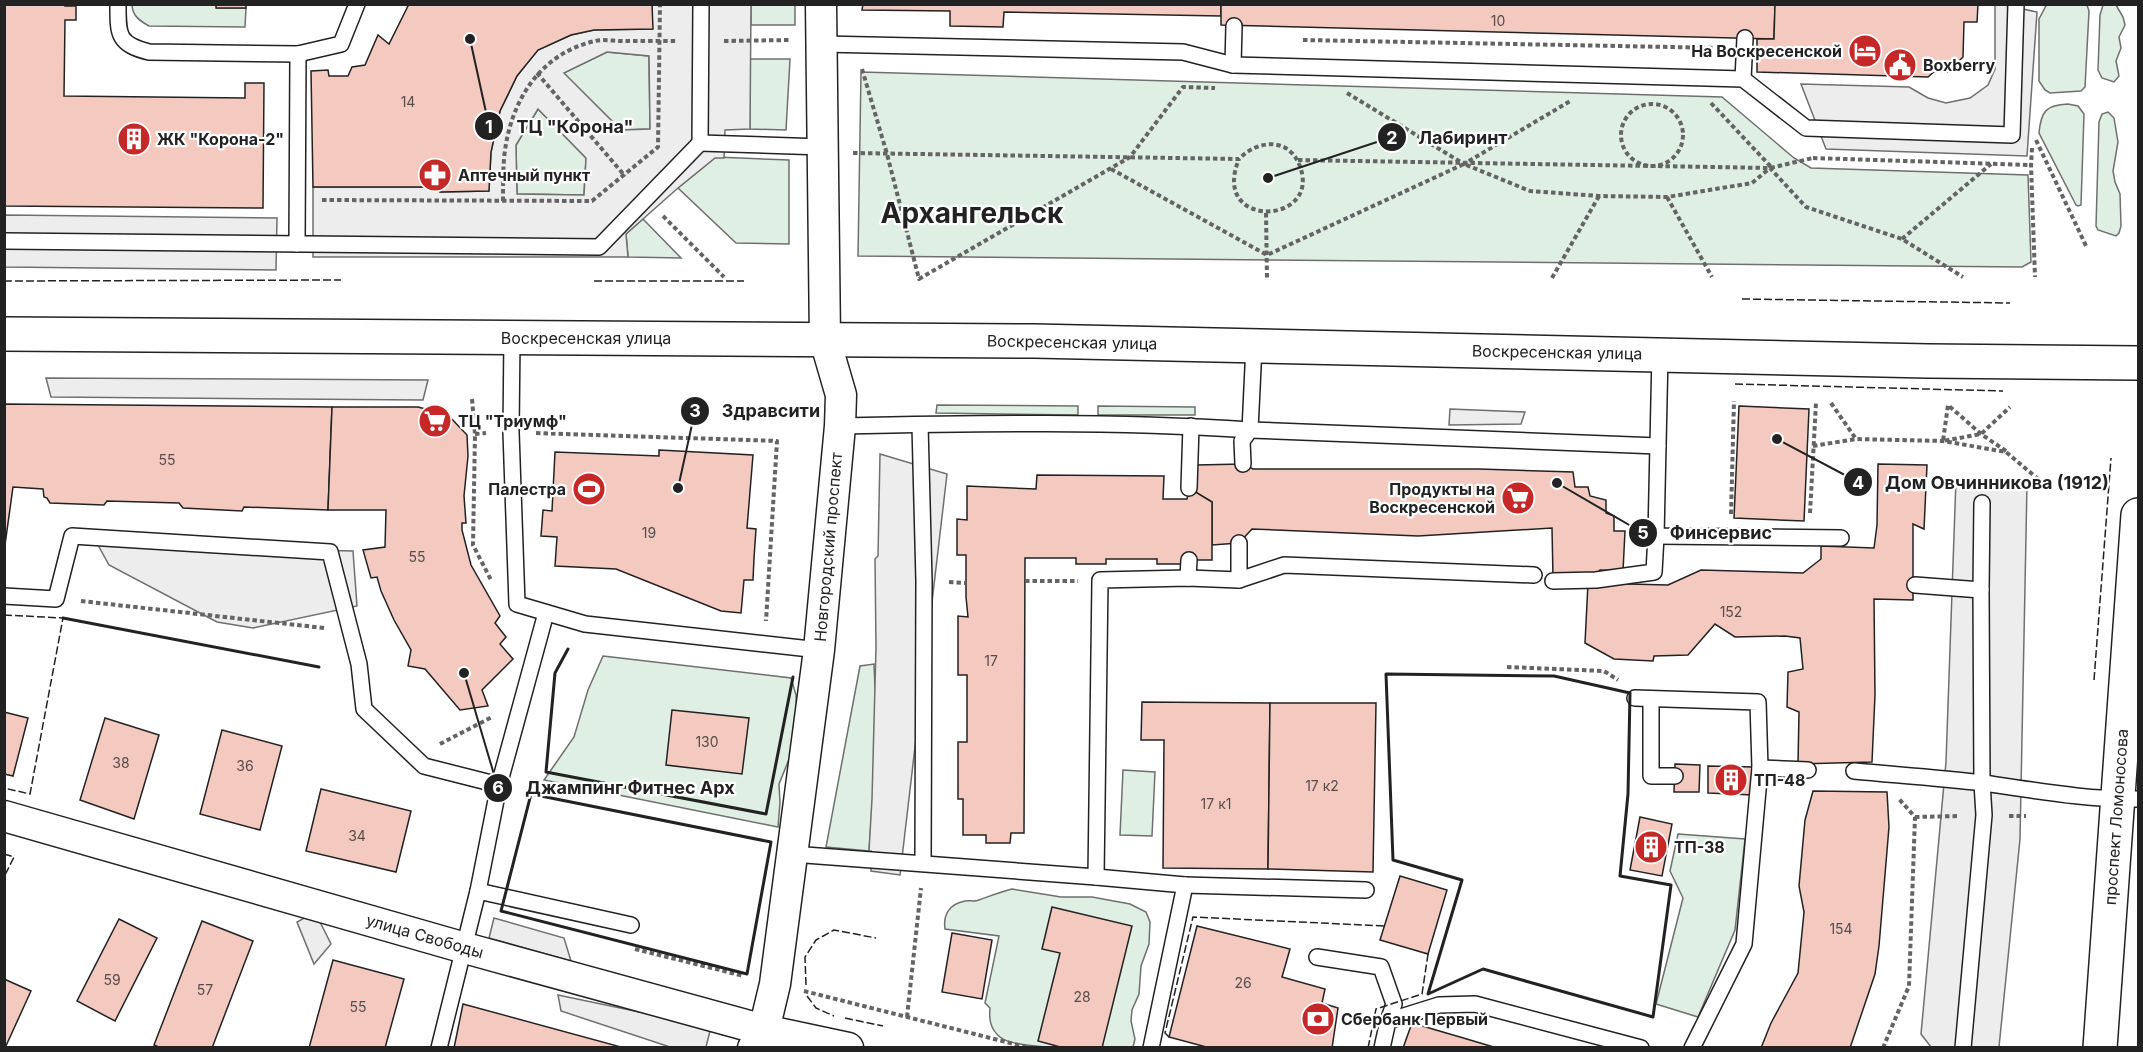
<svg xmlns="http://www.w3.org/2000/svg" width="2143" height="1052" font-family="Inter,sans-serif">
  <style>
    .green { fill: #e0efe3; stroke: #6f6f6f; stroke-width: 1.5 }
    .parking { fill: #ededed; stroke: #6f6f6f; stroke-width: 1.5; fill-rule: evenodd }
    .building { fill: #f3c9c0; stroke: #222; stroke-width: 1.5 }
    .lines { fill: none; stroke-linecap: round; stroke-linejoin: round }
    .service-casing { stroke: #222; stroke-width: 18 }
    .minor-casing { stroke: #222; stroke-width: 33 }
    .primary-casing { stroke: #222; stroke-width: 36 }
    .path { stroke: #646464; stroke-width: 4; stroke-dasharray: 4.5 3; stroke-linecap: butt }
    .service { stroke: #fff; stroke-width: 15 }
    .minor { stroke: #fff; stroke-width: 30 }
    .primary { stroke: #fff; stroke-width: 33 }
    .fence { stroke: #222; stroke-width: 1.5; stroke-dasharray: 8 3; stroke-linecap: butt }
    .wall { stroke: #222; stroke-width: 3 }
    .labels { text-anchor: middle; stroke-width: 4.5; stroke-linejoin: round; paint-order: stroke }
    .number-label { font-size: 14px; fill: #564c4a }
    .poi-label { font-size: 16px; font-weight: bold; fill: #222; stroke: #fff; text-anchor: start }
    .street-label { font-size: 16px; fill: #222; stroke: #fff }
    .town-label { font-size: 28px; font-weight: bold; fill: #222; stroke: #fff }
    .leader { fill: none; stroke: #222; stroke-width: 2 }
    .callout-dot { fill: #222; stroke: #fff; stroke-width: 2 }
    .mark-label { font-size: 18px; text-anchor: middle; font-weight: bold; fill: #fff }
    .callout-label { font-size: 18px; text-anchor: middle; font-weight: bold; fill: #222; stroke: #fff; stroke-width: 4.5; stroke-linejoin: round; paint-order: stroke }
  </style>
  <rect width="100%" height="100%" fill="#fff"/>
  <g class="green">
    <path d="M132,4H216L217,8H246L245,27L149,26C140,21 132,16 132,4Z"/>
    <polygon points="2047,4 2087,5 2089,11 2085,87 2081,91 2050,93 2045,90 2039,81 2039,19"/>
    <rect x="751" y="5" width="44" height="20"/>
    <polygon points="2103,5 2116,5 2123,17 2125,25 2119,37 2121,48 2116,61 2119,76 2114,82 2102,78 2098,70 2100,15"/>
    <polygon points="607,52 649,56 650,129 621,130 563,73"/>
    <polygon points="750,59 790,59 786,130 750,129"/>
    <polygon points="861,72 1722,97 1794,158 1811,168 2028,175 2031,262 2022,267 858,256"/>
    <path d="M2068,104L2078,106L2084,114L2081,205L2078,206L2076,205L2039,133C2041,111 2046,105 2068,104Z"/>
    <polygon points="538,109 586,158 584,195 517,194 516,145"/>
    <polygon points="2108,112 2114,118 2118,142 2113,171 2115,182 2120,194 2121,226 2119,233 2116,236 2098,230 2096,226 2099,122 2102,114"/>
    <polygon points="716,157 789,160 789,244 736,243 678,188"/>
    <polygon points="643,219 681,258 628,257 626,234"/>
    <polygon points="937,405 1078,406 1078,415 936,413"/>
    <polygon points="1098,406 1195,407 1195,415 1098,415"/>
    <polygon points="603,656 791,678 796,695 797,720 792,752 779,784 780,803 778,827 544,780 574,737 588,690"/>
    <polygon points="874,664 877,738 869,851 826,847 860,666"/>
    <polygon points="1123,770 1155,772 1152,836 1120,835"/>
    <polygon points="1678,834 1745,839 1735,930 1698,1017 1656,1004 1683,898 1670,871"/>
    <path d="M1012,889L1061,897H1092L1130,904L1146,912L1150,922L1149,944L1141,966L1139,994L1132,1010L1131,1021L1135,1039L1133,1047C1107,1047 1018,1052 1000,1037C990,1029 989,1019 990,1008L985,1003L999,936L945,929C943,915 949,904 965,901C970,900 974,902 979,900C990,896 1000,892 1012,889Z"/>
  </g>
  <g class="parking">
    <path d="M652,5H751L750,129L725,130L724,158H715L678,188L626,234L628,257H313V187H437L440,192L489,191L491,152L500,111L517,76L528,62L538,50L571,35L594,30L652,29ZM607,52L649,56L650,129L621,130L564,73ZM538,109L586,158L584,195L517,194L516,145Z"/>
    <polygon points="1995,5 2004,5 2037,12 2027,156 1826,149 1801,84 1909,87 1928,98 1946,103 1970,98 1988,85 1995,69"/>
    <polygon points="5,215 277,218 276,270 5,267"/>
    <polygon points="46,378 428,380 423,400 51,397"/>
    <polygon points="1450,409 1525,412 1521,424 1449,425"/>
    <polygon points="880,454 947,474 900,875 871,871 871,851 869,851 872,799 876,647 875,559 878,556"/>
    <polygon points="1956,479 2027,485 2020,839 1999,1047 1931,1047 1921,1034 1946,762"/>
    <polygon points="98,545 353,551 357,606 253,628 217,622 109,565"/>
    <polygon points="315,912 331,944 314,964 297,922"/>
    <polygon points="494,918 564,938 571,961 489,938"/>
    <polygon points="558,995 711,1027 706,1047 670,1047 561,1011"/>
  </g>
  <g class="building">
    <polygon points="4,4 65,4 65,6 76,6 76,20 65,20 64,96 245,98 245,83 264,83 263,208 4,206"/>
    <rect x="216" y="4" width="30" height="4"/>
    <polygon points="409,4 652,4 653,29 594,30 571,35 538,50 517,76 500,111 491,152 489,191 440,192 437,187 313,187 311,71 328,70 329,76 348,76 352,67 365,65 378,35 389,44"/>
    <polygon points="863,4 1221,4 1221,16 1004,12 1003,27 950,26 950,11 862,10"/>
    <polygon points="1221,4 1775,4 1774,39 1221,25"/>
    <polygon points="1775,4 1978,4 1977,22 1964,22 1963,57 1948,72 1935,71 1928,77 1757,72 1757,39 1774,39"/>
    <polygon points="4,404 332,407 328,510 244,507 242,511 183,508 179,503 107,501 104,505 50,503 47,498 44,497 43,489 13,487 4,552"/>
    <polygon points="1739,406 1809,409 1804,521 1734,518"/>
    <polygon points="332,407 418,407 448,415 467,435 468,456 464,496 466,523 462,523 462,530 471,565 500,616 495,623 506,637 500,644 513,659 482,690 488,706 460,710 425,669 408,666 411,650 394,620 381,591 377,577 371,578 363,550 385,547 386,510 328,510"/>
    <polygon points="659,450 753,455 747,528 756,529 754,558 753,580 744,580 741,613 721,611 616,569 555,566 557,537 541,536 543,510 552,511 555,452 659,456"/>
    <polygon points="1243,464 1253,469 1479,469 1573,472 1575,487 1588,487 1590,496 1606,500 1606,513 1614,516 1614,531 1625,531 1623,571 1600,570 1594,578 1553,578 1552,528 1418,536 1252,529 1239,543 1212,545 1212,502 1193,491 1196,465"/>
    <polygon points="1878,464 1927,465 1924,529 1913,524 1913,600 1874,599 1875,695 1872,762 1798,764 1799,712 1787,707 1788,672 1803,669 1800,638 1785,636 1735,637 1715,624 1688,655 1654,656 1653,661 1614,659 1585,643 1588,583 1668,585 1701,570 1803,573 1821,559 1821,546 1874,548 1877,525"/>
    <polygon points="1037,475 1164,476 1163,499 1187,499 1189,488 1212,502 1212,560 1186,560 1186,564 1157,564 1157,559 1106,559 1106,564 1076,564 1076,558 1025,558 1024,833 1011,833 1010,843 986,843 986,835 963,835 963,799 958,799 958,742 967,742 967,675 958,675 958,616 968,617 966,597 966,555 957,555 957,519 967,520 967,486 1036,489"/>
    <polygon points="1142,702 1270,703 1268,869 1163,868 1164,740 1141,740"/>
    <polygon points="1270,703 1376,703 1373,872 1268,869"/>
    <polygon points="672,710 749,718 742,774 666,765"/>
    <polygon points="4,712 28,718 13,776 4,774"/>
    <polygon points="105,718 159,735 134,819 80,800"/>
    <polygon points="222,730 282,746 260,830 200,814"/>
    <polygon points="1675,764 1700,765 1699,792 1674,792"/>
    <polygon points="1708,766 1754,767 1753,795 1708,793"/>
    <polygon points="321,789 411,811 396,872 306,851"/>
    <polygon points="1813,791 1887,792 1889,827 1879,946 1875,974 1850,1048 1761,1048 1771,1023 1798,973 1804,912 1799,886 1805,820"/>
    <polygon points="1640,817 1672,824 1662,876 1630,870"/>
    <polygon points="1400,876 1447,890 1428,954 1380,940"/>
    <polygon points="1052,907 1132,926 1102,1048 1064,1048 1038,1041 1060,953 1042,949"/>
    <polygon points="119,919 157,938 115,1021 77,1001"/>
    <polygon points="202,921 253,941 212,1048 161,1048 154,1045"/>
    <polygon points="1197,926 1290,949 1282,977 1325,989 1322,1003 1338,1008 1332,1048 1210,1048 1169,1037"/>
    <polygon points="952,933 992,940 982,999 942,992"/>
    <polygon points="333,960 404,979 385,1048 309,1048"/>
    <polygon points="4,979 31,991 5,1048 4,1048"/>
    <polygon points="463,1004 621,1047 621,1048 454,1048"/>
    <polygon points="1412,1023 1460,1037 1497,1048 1403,1048"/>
  </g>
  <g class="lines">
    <g class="service-casing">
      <g id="service">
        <path d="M118,4C118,34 117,44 149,52L298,54L341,44L357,4"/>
        <polyline points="822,44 1183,52 1233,65 1743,79 1806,128 2012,135 2016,4"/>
        <polyline points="1233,65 1234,26"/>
        <polyline points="1743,79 1745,38"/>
        <polyline points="700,143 823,147"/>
        <polyline points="4,241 599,247 700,143 701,4"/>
        <polyline points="297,244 298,54"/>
        <polyline points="512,337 511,432 517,604 585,624 819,650"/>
        <polyline points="1660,354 1656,536 1841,538"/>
        <polyline points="920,425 924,581 923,863"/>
        <path d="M840,426C976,423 1114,421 1250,430L1658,446"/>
        <polyline points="1243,464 1242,441 1250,430 1254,346"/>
        <polyline points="1189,488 1191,426"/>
        <polyline points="1188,578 1189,560"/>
        <polyline points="1239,580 1239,543"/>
        <polyline points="1553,581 1596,580 1654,572 1656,536"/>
        <polyline points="1915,585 1981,590"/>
        <polyline points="4,596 56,599 72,536 330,552 359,664 364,709 424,766 499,785 478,891 439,1048"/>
        <polyline points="1635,698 1758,702 1760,768 1744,944 1692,1048"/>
        <polyline points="1651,699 1651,776 1675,776"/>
        <polyline points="1760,768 1808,770"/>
        <path d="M1854,771C1897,775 1940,778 1983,783C2034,790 2086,800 2138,799"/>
        <polyline points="499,785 546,613"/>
        <polyline points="792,854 1096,877 1100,580 1188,578 1239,580 1284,565 1534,575"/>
        <polyline points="1096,877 1185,885 1151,1048"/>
        <polyline points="1185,885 1366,890"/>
        <polyline points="478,891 631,925"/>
        <polyline points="1317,957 1381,967 1394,1004 1388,1021"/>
        <polyline points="1382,1048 1388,1021 1439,1005 1475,1004 1641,1048"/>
        <polyline points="1963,1048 1984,815 1982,783 1981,590 1982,503"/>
      </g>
    </g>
    <g class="minor-casing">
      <g id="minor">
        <polyline points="4,816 465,948 764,1030 848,1048"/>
        <polyline points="753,1048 764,1030 775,984 819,650 840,426 841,395 825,340 821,4"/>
      </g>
    </g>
    <g class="primary-casing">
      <g id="primary">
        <polyline points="4,334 1034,341 1928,361 2138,363"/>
        <polyline points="2100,1048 2138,515"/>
      </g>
    </g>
    <g class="path">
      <polyline points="1303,40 1722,48"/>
      <polyline points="724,41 791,40"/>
      <polyline points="862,69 887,154 919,279 1130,157 1183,87 1215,88"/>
      <polyline points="537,73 625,176"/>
      <polyline points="1347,93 1464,164 1572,100"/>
      <polyline points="1711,103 1772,168"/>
      <circle cx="1652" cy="135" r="31"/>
      <polyline points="2036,140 2087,248"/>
      <polyline points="2032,148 2031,165 2035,277"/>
      <path d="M853,153L1239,159C1256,141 1287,136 1299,164C1325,225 1209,231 1239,159"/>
      <polyline points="1813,158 2031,165"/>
      <polyline points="1298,160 1770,168 1813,158"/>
      <polyline points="1111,169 1267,255 1464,164 1530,191 1599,196 1667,197 1752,183 1770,168 1806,207 1902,239 1963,277"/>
      <polyline points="1667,197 1712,277"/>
      <polyline points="322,200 592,201 658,147 660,4"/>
      <path d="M503,201C503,187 503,173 504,159C509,104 538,54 595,41C603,39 613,41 622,41C640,41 659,41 677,41"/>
      <polyline points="1266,213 1267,278"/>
      <polyline points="663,216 724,277"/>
      <polyline points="1902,239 1991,164"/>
      <polyline points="1552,278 1599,196"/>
      <polyline points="472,399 475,434 473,545 491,580"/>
      <polyline points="1831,403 1856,439"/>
      <polyline points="536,433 777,441 766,621"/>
      <polyline points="475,434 486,433"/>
      <polyline points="1813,446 1856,439 1943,441 2006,452 2044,484"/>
      <polyline points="2006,451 1981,434 1948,405 1943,441 1981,434 2010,407"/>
      <polyline points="1810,513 1816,403"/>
      <polyline points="1731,514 1734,401"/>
      <polyline points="1025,581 1078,581"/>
      <polyline points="949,582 966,583"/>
      <polyline points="81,601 324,628"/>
      <polyline points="1507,667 1604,671 1618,680"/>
      <polyline points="440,744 492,717"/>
      <polyline points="2009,816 2026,816"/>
      <polyline points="1915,817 1960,816"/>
      <polyline points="635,949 744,976"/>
      <polyline points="804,991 1030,1048"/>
      <polyline points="907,1017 921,888"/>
      <polyline points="1883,1048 1909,986 1915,817 1899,799"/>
    </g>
    <use href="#service" class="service"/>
    <use href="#minor" class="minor"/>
    <use href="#primary" class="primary"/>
    <g class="fence">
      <polyline points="4,281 341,280"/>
      <polyline points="594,281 744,281"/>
      <polyline points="1742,299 2010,303"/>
      <polyline points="1735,384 2003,391"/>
      <polyline points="4,615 63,618 30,794 4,788"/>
      <polyline points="2094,680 2111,458"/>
      <polyline points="4,854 14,857 4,877"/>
      <polyline points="806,985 805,957 816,940 834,930 876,938"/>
      <polyline points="807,996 816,1008 834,1016"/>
      <polyline points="845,1018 883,1026"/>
      <polyline points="1169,1037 1165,1033 1193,917 1385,926"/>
      <polyline points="1368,1048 1376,1009 1422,994 1428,954"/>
    </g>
    <g class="wall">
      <polyline points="63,618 319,667"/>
      <polyline points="568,649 555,673 546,772 766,814 793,677"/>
      <polygon points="1386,674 1554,676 1630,693 1628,794 1620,876 1671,885 1653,1017 1483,969 1428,994 1462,880 1393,860"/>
      <polygon points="531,794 771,842 747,974 501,911"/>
    </g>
  </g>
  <defs>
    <g id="hotel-disc" transform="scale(1.725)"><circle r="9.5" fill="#c62828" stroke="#fff"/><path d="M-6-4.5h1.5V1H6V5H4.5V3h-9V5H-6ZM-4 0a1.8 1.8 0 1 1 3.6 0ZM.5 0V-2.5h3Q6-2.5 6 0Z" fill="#fff"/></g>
    <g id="civic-disc" transform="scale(1.725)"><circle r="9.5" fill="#c62828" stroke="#fff"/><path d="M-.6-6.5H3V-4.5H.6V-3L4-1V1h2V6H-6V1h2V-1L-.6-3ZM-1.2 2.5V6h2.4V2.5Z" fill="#fff"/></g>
    <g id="building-disc" transform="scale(1.725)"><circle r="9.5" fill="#c62828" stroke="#fff"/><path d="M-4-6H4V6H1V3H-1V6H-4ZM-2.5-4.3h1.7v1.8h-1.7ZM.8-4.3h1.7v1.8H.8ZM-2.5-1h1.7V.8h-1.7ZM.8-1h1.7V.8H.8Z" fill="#fff"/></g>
    <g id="pharmacy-disc" transform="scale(1.725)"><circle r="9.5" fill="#c62828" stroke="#fff"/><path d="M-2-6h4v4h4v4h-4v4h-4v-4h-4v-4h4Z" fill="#fff"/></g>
    <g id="supermarket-disc" transform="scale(1.725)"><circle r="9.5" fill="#c62828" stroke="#fff"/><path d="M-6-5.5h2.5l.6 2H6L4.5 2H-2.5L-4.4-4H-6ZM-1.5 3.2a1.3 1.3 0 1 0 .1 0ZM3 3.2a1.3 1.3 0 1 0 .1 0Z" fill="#fff"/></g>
    <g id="stadium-disc" transform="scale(1.725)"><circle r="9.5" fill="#c62828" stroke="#fff"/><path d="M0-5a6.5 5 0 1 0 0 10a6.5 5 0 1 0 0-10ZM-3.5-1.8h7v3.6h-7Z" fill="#fff"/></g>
    <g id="bank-disc" transform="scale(1.725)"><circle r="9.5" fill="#c62828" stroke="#fff"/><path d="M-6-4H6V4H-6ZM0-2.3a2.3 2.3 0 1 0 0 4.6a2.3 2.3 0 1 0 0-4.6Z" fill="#fff"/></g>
  </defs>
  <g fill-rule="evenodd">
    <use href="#hotel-disc" x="1865" y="51"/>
    <use href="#civic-disc" x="1900" y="65"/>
    <use href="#building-disc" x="134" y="139"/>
    <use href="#pharmacy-disc" x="435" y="175"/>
    <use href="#supermarket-disc" x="435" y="421"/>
    <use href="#stadium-disc" x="589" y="489"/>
    <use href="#supermarket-disc" x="1518" y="498"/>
    <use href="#building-disc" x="1731" y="780"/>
    <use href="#building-disc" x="1651" y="847"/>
    <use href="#bank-disc" x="1318" y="1019"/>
  </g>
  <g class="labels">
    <g class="number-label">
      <text x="1498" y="26">10</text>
      <text x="408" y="107">14</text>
      <text x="167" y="465">55</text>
      <text x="649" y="538">19</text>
      <text x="417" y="562">55</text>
      <text x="1731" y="617">152</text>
      <text x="991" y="666">17</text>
      <text x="707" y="747">130</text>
      <text x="121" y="768">38</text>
      <text x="245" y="771">36</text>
      <text x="1322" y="791">17 к2</text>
      <text x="1216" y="809">17 к1</text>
      <text x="357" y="841">34</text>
      <text x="1841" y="934">154</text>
      <text x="112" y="985">59</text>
      <text x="1243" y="988">26</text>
      <text x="205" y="995">57</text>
      <text x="1082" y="1002">28</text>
      <text x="358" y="1012">55</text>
    </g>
    <g class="poi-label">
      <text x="1842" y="57" text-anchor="end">На Воскресенской</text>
      <text x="1923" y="71">Boxberry</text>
      <text x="157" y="145">ЖК "Корона-2"</text>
      <text x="458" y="181">Аптечный пункт</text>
      <text x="458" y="427">ТЦ "Триумф"</text>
      <text x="566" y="495" text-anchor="end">Палестра</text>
      <text x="1495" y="495" text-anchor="end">Продукты на<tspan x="1495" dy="18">Воскресенской</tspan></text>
      <text x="1754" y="786">ТП-48</text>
      <text x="1674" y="853">ТП-38</text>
      <text x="1341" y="1025">Сбербанк Первый</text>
    </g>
    <g class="street-label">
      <text x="586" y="344">Воскресенская улица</text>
      <text transform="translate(1072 342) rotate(1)" y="6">Воскресенская улица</text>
      <text transform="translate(1557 352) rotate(1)" y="6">Воскресенская улица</text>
      <text transform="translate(828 547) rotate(-85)" y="6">Новгородский проспект</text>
      <text transform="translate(2116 817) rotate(-86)" y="6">проспект Ломоносова</text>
      <text transform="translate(425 936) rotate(16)" y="6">улица Свободы</text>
    </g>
    <g class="town-label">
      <text x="972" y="223">Архангельск</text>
    </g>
  </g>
  <path class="leader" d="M470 39L489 126M1268 178L1392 137M678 488L695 411M1777 439L1858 482M1557 483L1643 533M464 673L498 788"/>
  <g class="callout-dot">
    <circle cx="470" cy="39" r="6"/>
    <circle cx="1268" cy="178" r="6"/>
    <circle cx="678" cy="488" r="6"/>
    <circle cx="1777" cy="439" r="6"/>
    <circle cx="1557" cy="483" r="6"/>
    <circle cx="464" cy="673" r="6"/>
    <circle cx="489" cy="126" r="15"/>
    <circle cx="1392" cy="137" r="15"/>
    <circle cx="695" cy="411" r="15"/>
    <circle cx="1858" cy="482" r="15"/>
    <circle cx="1643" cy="533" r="15"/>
    <circle cx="498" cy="788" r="15"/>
  </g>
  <g class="mark-label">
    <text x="489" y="133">1</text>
    <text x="1392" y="144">2</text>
    <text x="695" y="417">3</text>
    <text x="1858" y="489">4</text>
    <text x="1643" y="539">5</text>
    <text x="498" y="794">6</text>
  </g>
  <g class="callout-label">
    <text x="575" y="133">ТЦ "Корона"</text>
    <text x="1463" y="144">Лабиринт</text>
    <text x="771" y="417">Здравсити</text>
    <text x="1997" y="489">Дом Овчинникова (1912)</text>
    <text x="1721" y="539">Финсервис</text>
    <text x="630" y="794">Джампинг Фитнес Арх</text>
  </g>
  <rect width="2143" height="1052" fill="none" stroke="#222222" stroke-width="12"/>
</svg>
